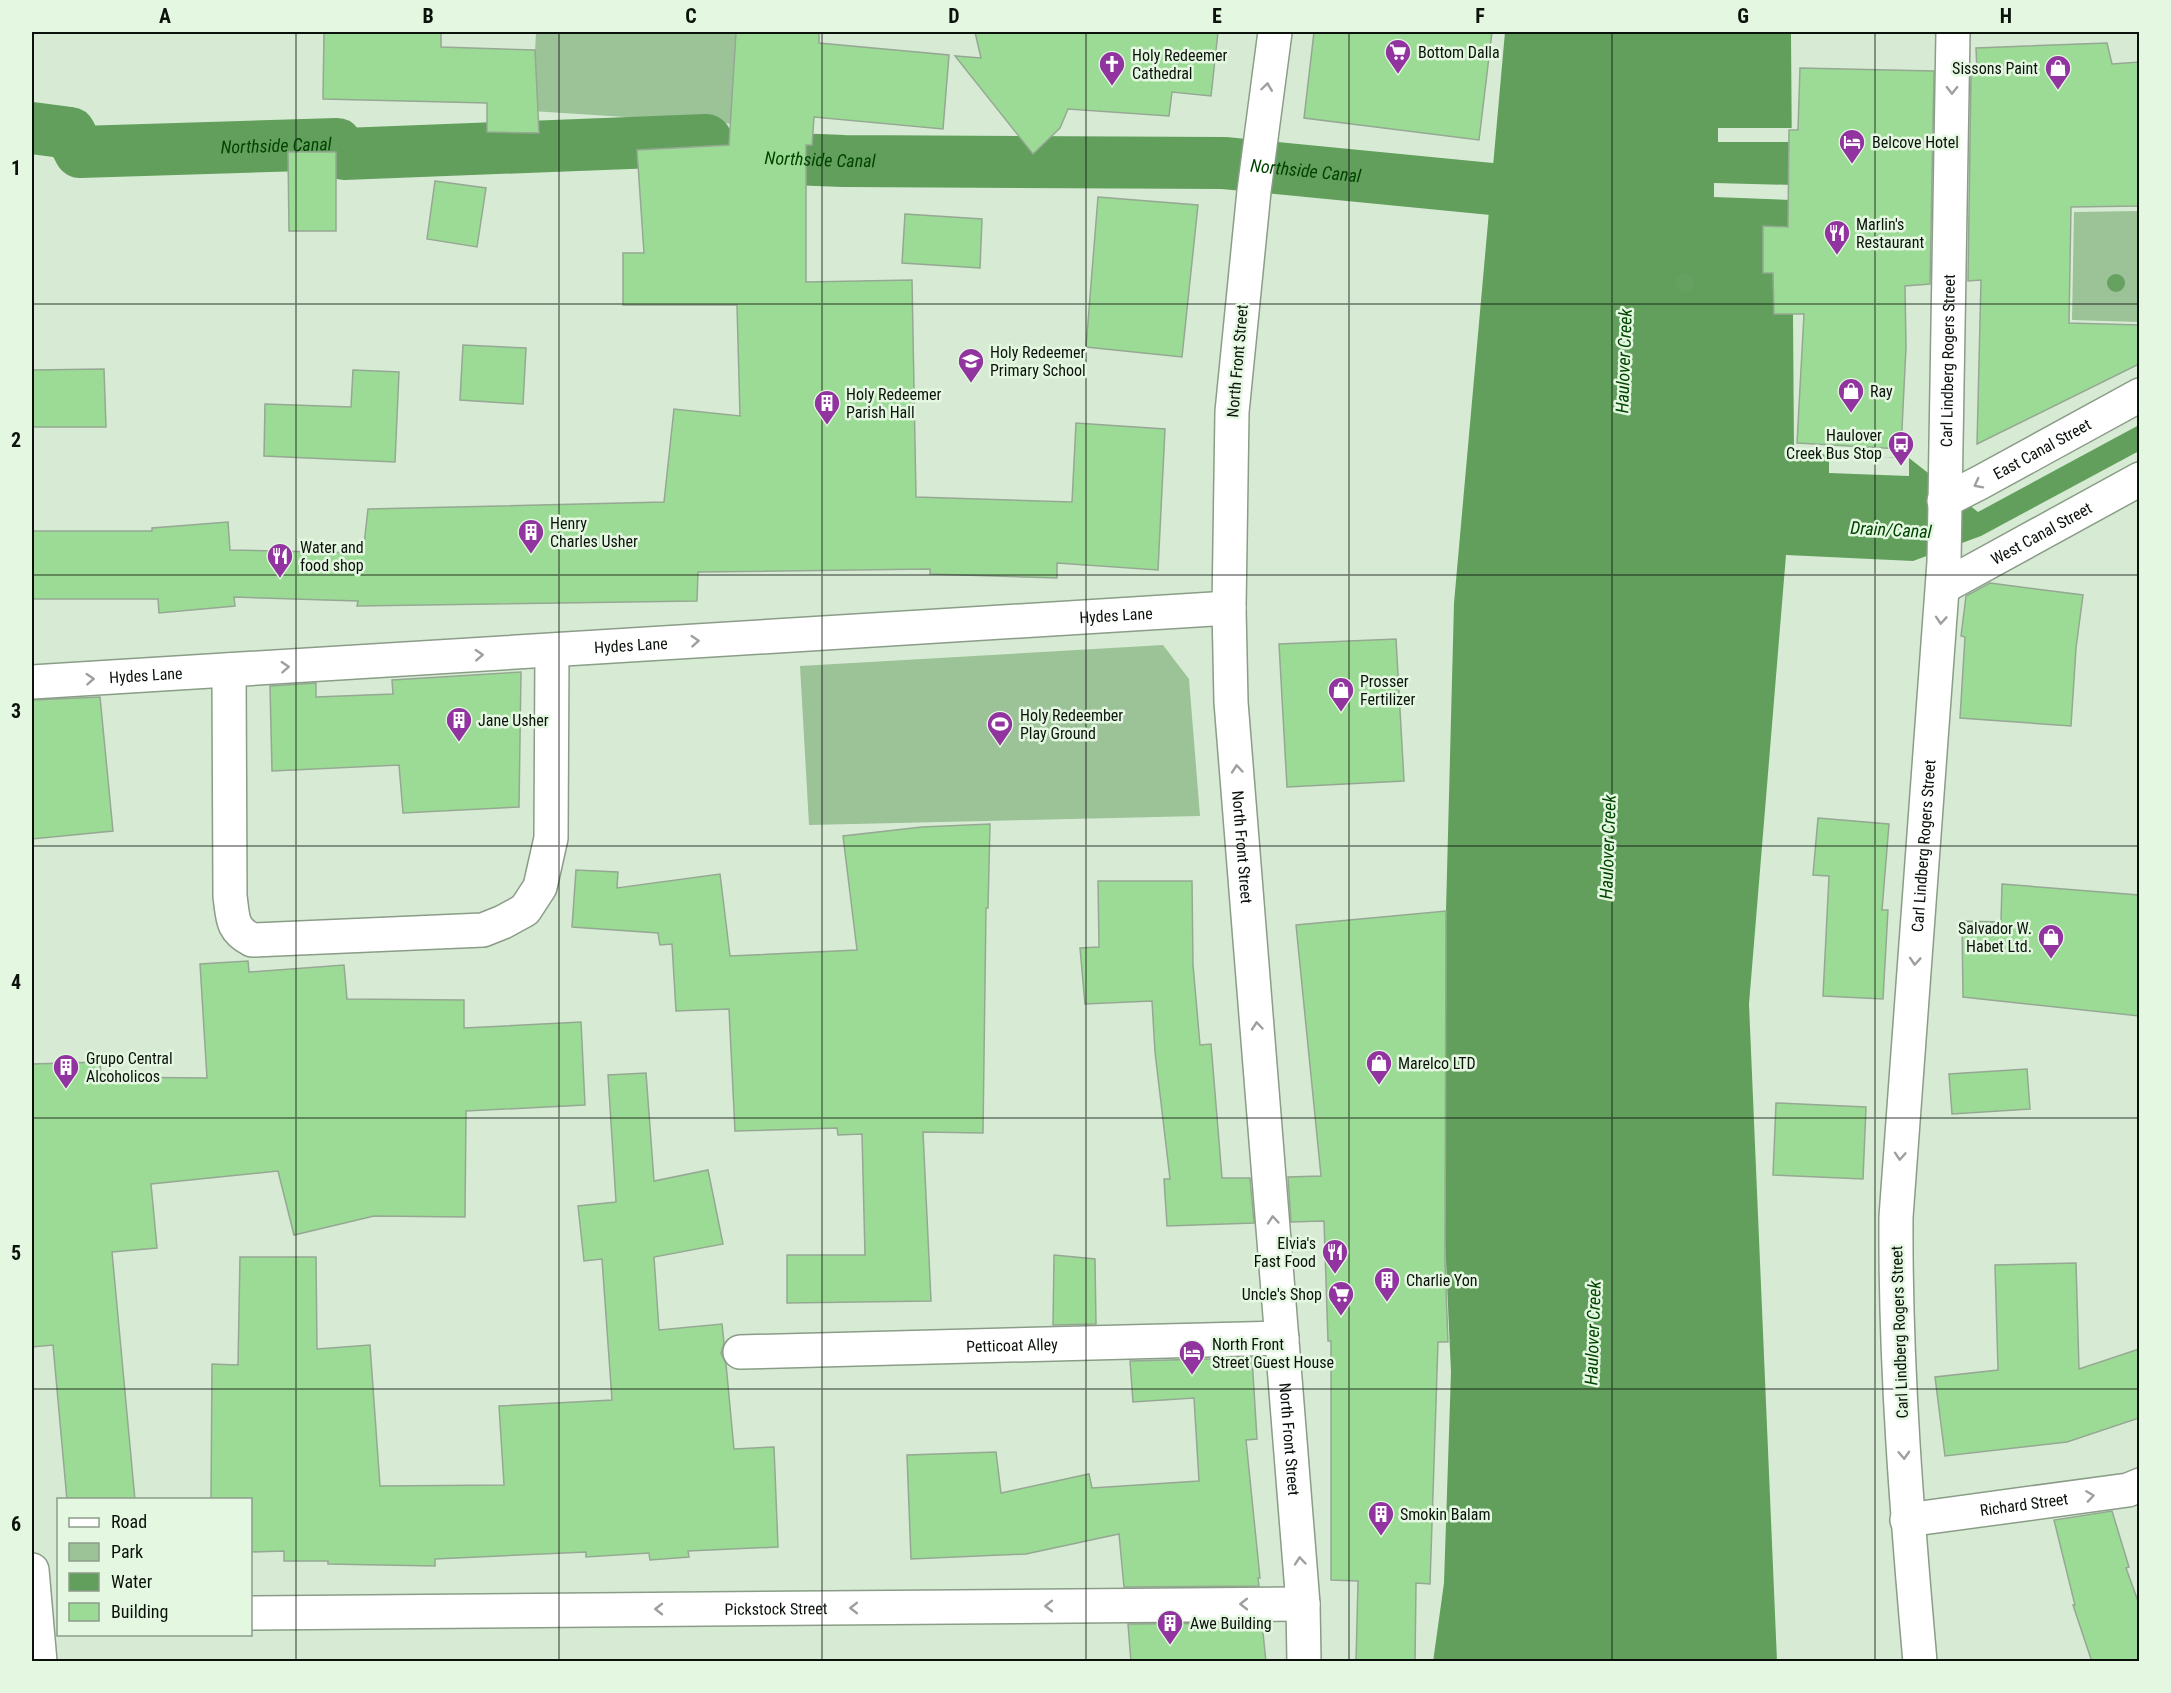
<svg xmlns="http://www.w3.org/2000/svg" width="2171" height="1693" font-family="'Roboto Condensed',sans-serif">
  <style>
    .green { fill: #9cc298 }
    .water { fill: #629f5c }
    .pier { fill: #d7ebd4 }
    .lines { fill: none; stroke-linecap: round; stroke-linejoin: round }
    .canal { stroke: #629f5c; stroke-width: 52 }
    .building { fill: #9cdb95; stroke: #95a893; stroke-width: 1.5 }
    .minor-casing { stroke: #8a9d87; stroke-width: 36 }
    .minor { stroke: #fff; stroke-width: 33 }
    .tree { fill: #66a162 }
    .oneway { stroke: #9da09d }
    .grid { fill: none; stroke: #0b120b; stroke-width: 1.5; stroke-opacity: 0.55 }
    .labels { text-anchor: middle; stroke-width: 5; stroke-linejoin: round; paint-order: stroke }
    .poi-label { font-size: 16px; fill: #0b120b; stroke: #e4f8e1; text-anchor: start }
    .street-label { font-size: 16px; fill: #0b120b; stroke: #e4f8e1 }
    .water-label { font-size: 18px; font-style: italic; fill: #040; stroke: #e4f8e1 }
    .neatline { fill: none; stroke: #0b120b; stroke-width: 2 }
    .grid-label { font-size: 20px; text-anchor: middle; font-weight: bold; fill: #0b120b }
  </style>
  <rect width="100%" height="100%" fill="#d7ebd4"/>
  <g class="green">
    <polygon points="536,32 755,32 750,125 532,111"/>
    <polygon points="2139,211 2139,322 2072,320 2074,212"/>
    <polygon points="1163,645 1189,679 1200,816 809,825 800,666"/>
  </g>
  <polygon class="water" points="1505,32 1791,32 1794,453 1909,458 1978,512 2139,425 2139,451 1981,536 1913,561 1786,555 1749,1004 1777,1661 1433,1662 1444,1583 1451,1372 1445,1239 1446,911 1454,603"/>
  <g class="pier">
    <rect x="1718" y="128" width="74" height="14"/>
    <polygon points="1714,183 1793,185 1792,200 1714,197"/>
    <polygon points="1829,455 1909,458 1909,476 1829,473"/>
  </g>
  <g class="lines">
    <path class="canal" id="s1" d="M32,128L70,133L80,152L337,144L344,154L706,140L713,156L844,161L1224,163L1562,196"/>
  </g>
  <g class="building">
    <polygon points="324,32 441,32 441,47 535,50 539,133 487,132 487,103 323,99"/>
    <polygon points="736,32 819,32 819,43 949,55 943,129 814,117 812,145 806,145 806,282 912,280 916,497 1072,502 1076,423 1165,429 1158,570 1057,563 1057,578 930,574 930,569 698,572 697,601 357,606 358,601 234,597 235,606 159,613 158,599 32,599 32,531 152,531 152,528 228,522 230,550 363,553 368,509 664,502 674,409 740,416 737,305 623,305 623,253 644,253 637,150 729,145"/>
    <polygon points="975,32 1218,32 1211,96 1172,92 1169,116 1068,109 1060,128 1033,154 955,56 981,58"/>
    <polygon points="1314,32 1492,32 1479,140 1304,118"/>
    <polygon points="2107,43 2112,64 2139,62 2139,206 2071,207 2069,323 2139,325 2139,364 1977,444 1981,280 1968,281 1971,72 1977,72 1976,48"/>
    <polygon points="1800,68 1934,71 1930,284 1905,286 1906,347 1901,449 1797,443 1804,314 1774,314 1773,273 1763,273 1763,226 1788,227 1789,130 1798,130"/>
    <polygon points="288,152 336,152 336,231 289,231"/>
    <polygon points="435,181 486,188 477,247 427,239"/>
    <polygon points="1098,197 1198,205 1182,357 1086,347"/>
    <polygon points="905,214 982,219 980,268 902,263"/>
    <polygon points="463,345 526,348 523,404 460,400"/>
    <polygon points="104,369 106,427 32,427 32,370"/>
    <polygon points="353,370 399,372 395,462 264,456 265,404 351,407"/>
    <polygon points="1990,583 2083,595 2076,648 2071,726 1960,718 1965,637 1961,636 1966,596"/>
    <polygon points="1396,639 1404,781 1287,787 1279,644"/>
    <polygon points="521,672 519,807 403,813 399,765 272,771 270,686 316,683 316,697 393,694 392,680"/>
    <polygon points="100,697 113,831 32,839 32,700"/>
    <polygon points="1818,818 1889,824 1882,910 1888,910 1883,999 1823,996 1829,876 1813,875"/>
    <polygon points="990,824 988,908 986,908 983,1133 923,1132 931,1301 787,1303 787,1255 865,1255 862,1134 838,1135 837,1128 735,1131 729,1009 676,1011 672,944 660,945 658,933 572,927 576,870 618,872 617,888 720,874 730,956 857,950 843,836 922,827"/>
    <polygon points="1098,881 1192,881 1193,965 1200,1045 1211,1044 1222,1178 1250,1178 1254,1223 1167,1226 1164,1179 1170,1179 1155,1052 1152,1001 1085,1004 1080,948 1099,947"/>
    <polygon points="2002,884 2139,895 2139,1016 1963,997 1962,921 2001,922"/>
    <polygon points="1446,911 1445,1262 1448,1342 1438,1342 1430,1584 1416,1583 1415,1662 1356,1662 1358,1581 1331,1580 1331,1341 1328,1341 1324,1221 1291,1222 1288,1177 1321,1176 1296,925"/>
    <polygon points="248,961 249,972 344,965 347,999 464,1000 464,1028 581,1022 585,1105 466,1111 465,1217 374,1216 294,1235 278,1171 151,1184 157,1248 112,1252 135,1500 67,1500 53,1345 32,1347 32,1064 100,1062 101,1077 207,1078 200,964"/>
    <polygon points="2027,1069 2030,1109 1952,1114 1949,1074"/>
    <polygon points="646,1073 654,1181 708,1170 723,1244 654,1257 659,1330 722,1324 724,1343 721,1353 726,1364 734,1449 774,1447 778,1547 688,1551 689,1557 650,1560 649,1553 586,1557 586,1552 435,1559 435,1566 328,1564 328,1561 284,1561 284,1551 250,1552 250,1500 211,1500 212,1364 238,1365 240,1257 316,1257 317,1349 370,1345 380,1486 504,1485 499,1406 612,1400 602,1259 584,1261 578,1206 616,1202 608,1075"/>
    <polygon points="1776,1103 1866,1107 1863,1179 1773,1175"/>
    <polygon points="1054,1255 1095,1259 1096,1324 1053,1325"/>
    <polygon points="2076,1263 2079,1369 2139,1349 2139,1418 2067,1442 1945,1456 1935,1377 1998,1370 1995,1265"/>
    <polygon points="1252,1358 1257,1439 1246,1440 1260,1578 1258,1578 1259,1586 1124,1587 1119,1534 1026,1554 911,1559 907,1455 996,1452 1001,1493 1089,1474 1092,1488 1199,1481 1194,1398 1133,1402 1130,1361"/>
    <polygon points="2112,1511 2129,1567 2126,1568 2139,1604 2139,1662 2092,1662 2073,1605 2075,1605 2054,1520"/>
    <polygon points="1262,1623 1266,1662 1131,1662 1128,1624"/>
  </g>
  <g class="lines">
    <g class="minor-casing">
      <g id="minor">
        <path id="s2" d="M1275,32L1254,191L1232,412L1229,608L1231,702L1303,1604L1304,1662"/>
        <path id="s3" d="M1944,501L1981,482L2140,395"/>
        <path id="s4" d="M1943,587L2140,479"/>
        <path d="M229,670L230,896C233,918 231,929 252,940L483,930L503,922L525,910L540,887L551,838L552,651"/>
        <path id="s5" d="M32,682L1229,608"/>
        <path id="s6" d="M740,1352L1282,1338"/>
        <path id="s7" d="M1907,1520L2128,1490L2140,1485"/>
        <polyline points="32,1570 40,1662"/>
        <path id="s8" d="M250,1613L1303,1604"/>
        <path id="s9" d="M1920,1662C1907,1514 1895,1365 1896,1217L1944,562L1953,32"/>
      </g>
    </g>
    <use href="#minor" class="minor"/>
  </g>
  <g class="tree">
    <circle cx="1685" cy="283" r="9"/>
    <circle cx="2116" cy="283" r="9"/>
  </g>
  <defs><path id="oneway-chevron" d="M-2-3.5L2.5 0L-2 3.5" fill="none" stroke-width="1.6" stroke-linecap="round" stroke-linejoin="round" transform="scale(1.5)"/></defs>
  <g class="oneway">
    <use href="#oneway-chevron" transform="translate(1267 87) rotate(-82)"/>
    <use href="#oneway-chevron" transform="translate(1952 90) rotate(91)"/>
    <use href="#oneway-chevron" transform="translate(1978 484) rotate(153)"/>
    <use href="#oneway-chevron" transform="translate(1941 620) rotate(94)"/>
    <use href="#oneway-chevron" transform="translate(695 641) rotate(-4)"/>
    <use href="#oneway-chevron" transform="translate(479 655) rotate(-3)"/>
    <use href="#oneway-chevron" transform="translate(285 667) rotate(-3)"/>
    <use href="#oneway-chevron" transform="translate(90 679) rotate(-4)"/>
    <use href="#oneway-chevron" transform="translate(1237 769) rotate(-95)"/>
    <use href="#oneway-chevron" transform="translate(1915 961) rotate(94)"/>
    <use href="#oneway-chevron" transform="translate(1257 1026) rotate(-95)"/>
    <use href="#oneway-chevron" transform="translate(1900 1156) rotate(94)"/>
    <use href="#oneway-chevron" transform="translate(1273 1220) rotate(-95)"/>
    <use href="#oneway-chevron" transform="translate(1904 1455) rotate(87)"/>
    <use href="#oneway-chevron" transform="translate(2090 1496) rotate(-8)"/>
    <use href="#oneway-chevron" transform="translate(1300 1561) rotate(-95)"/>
    <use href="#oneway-chevron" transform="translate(1244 1604) rotate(180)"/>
    <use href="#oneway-chevron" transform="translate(1049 1606) rotate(180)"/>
    <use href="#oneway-chevron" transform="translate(854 1608) rotate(180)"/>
    <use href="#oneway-chevron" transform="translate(659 1609) rotate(180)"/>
  </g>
  <path class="grid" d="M296,32V1662M559,32V1662M822,32V1662M1086,32V1662M1349,32V1662M1612,32V1662M1875,32V1662M32,304H2140M32,575H2140M32,846H2140M32,1118H2140M32,1389H2140"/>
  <defs>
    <g id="supermarket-pin" transform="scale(1.35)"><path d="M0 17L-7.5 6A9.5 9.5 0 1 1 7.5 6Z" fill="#91349f" stroke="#e4f8e1"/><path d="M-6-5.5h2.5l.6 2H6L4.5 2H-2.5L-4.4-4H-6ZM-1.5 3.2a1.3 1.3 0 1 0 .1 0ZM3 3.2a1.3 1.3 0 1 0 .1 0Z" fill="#fff"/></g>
    <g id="church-pin" transform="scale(1.35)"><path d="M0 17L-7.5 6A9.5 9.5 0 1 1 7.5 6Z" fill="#91349f" stroke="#e4f8e1"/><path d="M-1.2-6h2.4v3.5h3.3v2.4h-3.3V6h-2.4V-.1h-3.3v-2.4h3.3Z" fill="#fff"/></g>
    <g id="shop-pin" transform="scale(1.35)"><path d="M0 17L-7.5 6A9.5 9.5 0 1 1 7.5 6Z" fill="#91349f" stroke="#e4f8e1"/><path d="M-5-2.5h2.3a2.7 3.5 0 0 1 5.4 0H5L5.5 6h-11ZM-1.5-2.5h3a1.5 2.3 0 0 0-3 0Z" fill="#fff"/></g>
    <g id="hotel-pin" transform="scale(1.35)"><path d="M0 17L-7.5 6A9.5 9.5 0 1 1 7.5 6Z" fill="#91349f" stroke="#e4f8e1"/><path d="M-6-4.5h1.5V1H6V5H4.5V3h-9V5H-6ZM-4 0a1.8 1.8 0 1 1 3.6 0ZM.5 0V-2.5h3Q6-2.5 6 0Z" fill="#fff"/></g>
    <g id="restaurant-pin" transform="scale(1.35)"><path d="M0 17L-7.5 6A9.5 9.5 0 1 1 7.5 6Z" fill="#91349f" stroke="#e4f8e1"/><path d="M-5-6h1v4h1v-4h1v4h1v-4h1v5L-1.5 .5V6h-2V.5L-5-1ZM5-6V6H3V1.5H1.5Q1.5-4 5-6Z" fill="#fff"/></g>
    <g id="school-pin" transform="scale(1.35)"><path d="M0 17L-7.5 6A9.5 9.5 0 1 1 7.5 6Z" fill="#91349f" stroke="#e4f8e1"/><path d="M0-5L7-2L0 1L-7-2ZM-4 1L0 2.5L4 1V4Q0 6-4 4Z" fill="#fff"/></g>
    <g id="building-pin" transform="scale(1.35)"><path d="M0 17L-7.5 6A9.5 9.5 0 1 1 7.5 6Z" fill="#91349f" stroke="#e4f8e1"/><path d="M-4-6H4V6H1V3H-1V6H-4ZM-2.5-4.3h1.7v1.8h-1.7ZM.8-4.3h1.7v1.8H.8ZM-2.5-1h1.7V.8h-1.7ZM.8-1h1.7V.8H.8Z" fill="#fff"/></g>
    <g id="bus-pin" transform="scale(1.35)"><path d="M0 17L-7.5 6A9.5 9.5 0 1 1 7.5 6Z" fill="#91349f" stroke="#e4f8e1"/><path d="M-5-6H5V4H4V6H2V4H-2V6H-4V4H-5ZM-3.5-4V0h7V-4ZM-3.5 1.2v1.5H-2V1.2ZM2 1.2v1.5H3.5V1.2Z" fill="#fff"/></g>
    <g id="stadium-pin" transform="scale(1.35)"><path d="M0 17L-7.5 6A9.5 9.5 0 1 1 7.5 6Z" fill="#91349f" stroke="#e4f8e1"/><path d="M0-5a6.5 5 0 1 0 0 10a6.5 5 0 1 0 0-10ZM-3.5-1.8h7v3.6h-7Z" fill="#fff"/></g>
  </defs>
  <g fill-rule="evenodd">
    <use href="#supermarket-pin" x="1398" y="52"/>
    <use href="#church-pin" x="1112" y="64"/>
    <use href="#shop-pin" x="2058" y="68"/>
    <use href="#hotel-pin" x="1852" y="142"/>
    <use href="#restaurant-pin" x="1837" y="233"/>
    <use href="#school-pin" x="971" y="361"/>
    <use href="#shop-pin" x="1851" y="391"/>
    <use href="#building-pin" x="827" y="403"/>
    <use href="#bus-pin" x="1901" y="444"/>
    <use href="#building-pin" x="531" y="532"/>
    <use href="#restaurant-pin" x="280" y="556"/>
    <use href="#shop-pin" x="1341" y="690"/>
    <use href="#building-pin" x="459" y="720"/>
    <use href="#stadium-pin" x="1000" y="724"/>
    <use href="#shop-pin" x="2051" y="937"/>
    <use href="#shop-pin" x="1379" y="1063"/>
    <use href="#building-pin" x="66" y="1067"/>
    <use href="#restaurant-pin" x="1335" y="1252"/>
    <use href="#building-pin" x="1387" y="1280"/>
    <use href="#supermarket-pin" x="1341" y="1294"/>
    <use href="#hotel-pin" x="1192" y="1353"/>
    <use href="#building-pin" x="1381" y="1514"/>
    <use href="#building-pin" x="1170" y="1623"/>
  </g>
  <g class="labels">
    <g class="poi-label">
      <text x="1418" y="58">Bottom Dalla</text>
      <text x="1132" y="61">Holy Redeemer<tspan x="1132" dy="18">Cathedral</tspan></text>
      <text x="2038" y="74" text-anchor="end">Sissons Paint</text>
      <text x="1872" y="148">Belcove Hotel</text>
      <text x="1856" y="230">Marlin's<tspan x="1856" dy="18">Restaurant</tspan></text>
      <text x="990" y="358">Holy Redeemer<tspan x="990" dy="18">Primary School</tspan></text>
      <text x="1870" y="397">Ray</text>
      <text x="846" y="400">Holy Redeemer<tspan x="846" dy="18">Parish Hall</tspan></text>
      <text x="1882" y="441" text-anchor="end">Haulover<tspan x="1882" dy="18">Creek Bus Stop</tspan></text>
      <text x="550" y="529">Henry<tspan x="550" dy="18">Charles Usher</tspan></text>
      <text x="300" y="553">Water and<tspan x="300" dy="18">food shop</tspan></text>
      <text x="1360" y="687">Prosser<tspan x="1360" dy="18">Fertilizer</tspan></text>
      <text x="1020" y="721">Holy Redeember<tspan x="1020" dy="18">Play Ground</tspan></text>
      <text x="478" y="726">Jane Usher</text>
      <text x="2032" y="934" text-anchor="end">Salvador W.<tspan x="2032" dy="18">Habet Ltd.</tspan></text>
      <text x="86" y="1064">Grupo Central<tspan x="86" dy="18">Alcoholicos</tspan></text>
      <text x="1398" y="1069">Marelco LTD</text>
      <text x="1316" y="1249" text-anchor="end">Elvia's<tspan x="1316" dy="18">Fast Food</tspan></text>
      <text x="1406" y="1286">Charlie Yon</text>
      <text x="1322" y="1300" text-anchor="end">Uncle's Shop</text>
      <text x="1212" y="1350">North Front<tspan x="1212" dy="18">Street Guest House</tspan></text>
      <text x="1400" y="1520">Smokin Balam</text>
      <text x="1190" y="1629">Awe Building</text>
    </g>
    <g class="street-label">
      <text transform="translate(1237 361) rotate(-85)" y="6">North Front Street</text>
      <text dy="6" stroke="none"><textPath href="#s9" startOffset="1304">Carl Lindberg Rogers Street</textPath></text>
      <text dy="6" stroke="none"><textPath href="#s3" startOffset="111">East Canal Street</textPath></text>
      <text dy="6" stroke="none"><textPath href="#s4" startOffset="112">West Canal Street</textPath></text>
      <text dy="6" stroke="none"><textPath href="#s5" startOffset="1086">Hydes Lane</textPath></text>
      <text dy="6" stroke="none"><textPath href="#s5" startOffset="600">Hydes Lane</textPath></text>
      <text dy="6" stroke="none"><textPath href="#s5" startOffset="114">Hydes Lane</textPath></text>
      <text dy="6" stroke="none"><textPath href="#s2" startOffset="818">North Front Street</textPath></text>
      <text dy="6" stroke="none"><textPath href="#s9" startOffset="818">Carl Lindberg Rogers Street</textPath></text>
      <text transform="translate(1899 1332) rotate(-92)" y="6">Carl Lindberg Rogers Street</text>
      <text dy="6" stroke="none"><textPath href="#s6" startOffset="272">Petticoat Alley</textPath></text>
      <text dy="6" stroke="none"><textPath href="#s2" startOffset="1412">North Front Street</textPath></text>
      <text dy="6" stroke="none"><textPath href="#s7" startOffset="118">Richard Street</textPath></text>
      <text dy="6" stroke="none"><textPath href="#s8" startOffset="526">Pickstock Street</textPath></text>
    </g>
    <g class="water-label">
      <text dy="6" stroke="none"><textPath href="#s1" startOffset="256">Northside Canal</textPath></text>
      <text dy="6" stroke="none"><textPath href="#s1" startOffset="816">Northside Canal</textPath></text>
      <text dy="6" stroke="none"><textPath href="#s1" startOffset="1302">Northside Canal</textPath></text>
      <text transform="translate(1624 361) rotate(-88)" y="6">Haulover Creek</text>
      <text transform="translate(1891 530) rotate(3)" y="6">Drain/Canal</text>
      <text transform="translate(1608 847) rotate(-88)" y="6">Haulover Creek</text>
      <text transform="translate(1593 1333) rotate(-88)" y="6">Haulover Creek</text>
    </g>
  </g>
  <rect width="2171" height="1693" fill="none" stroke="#e4f8e1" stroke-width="66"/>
  <rect x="57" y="1498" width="195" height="138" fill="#e4f8e1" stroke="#8d9c8b" stroke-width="1.5"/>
  <rect x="69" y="1518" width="30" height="9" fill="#ffffff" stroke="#8d9c8b" stroke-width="1.5"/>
  <text x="111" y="1528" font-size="18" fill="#0b120b">Road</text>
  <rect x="69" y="1543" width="30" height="18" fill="#9cc298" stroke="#8d9c8b" stroke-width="1.5"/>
  <text x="111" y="1558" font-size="18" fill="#0b120b">Park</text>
  <rect x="69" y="1573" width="30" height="18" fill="#629f5c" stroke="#8d9c8b" stroke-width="1.5"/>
  <text x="111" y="1588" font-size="18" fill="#0b120b">Water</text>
  <rect x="69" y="1603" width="30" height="18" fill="#9cdb95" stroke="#8d9c8b" stroke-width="1.5"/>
  <text x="111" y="1618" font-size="18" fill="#0b120b">Building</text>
  <rect x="33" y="33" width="2105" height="1627" class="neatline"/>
  <g class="grid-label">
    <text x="165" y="23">A</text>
    <text x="428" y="23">B</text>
    <text x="691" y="23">C</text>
    <text x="954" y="23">D</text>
    <text x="1217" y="23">E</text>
    <text x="1480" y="23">F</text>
    <text x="1743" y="23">G</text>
    <text x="2006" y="23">H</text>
    <text x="16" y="175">1</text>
    <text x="16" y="447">2</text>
    <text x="16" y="718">3</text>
    <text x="16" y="989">4</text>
    <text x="16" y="1260">5</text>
    <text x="16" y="1531">6</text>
  </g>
</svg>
